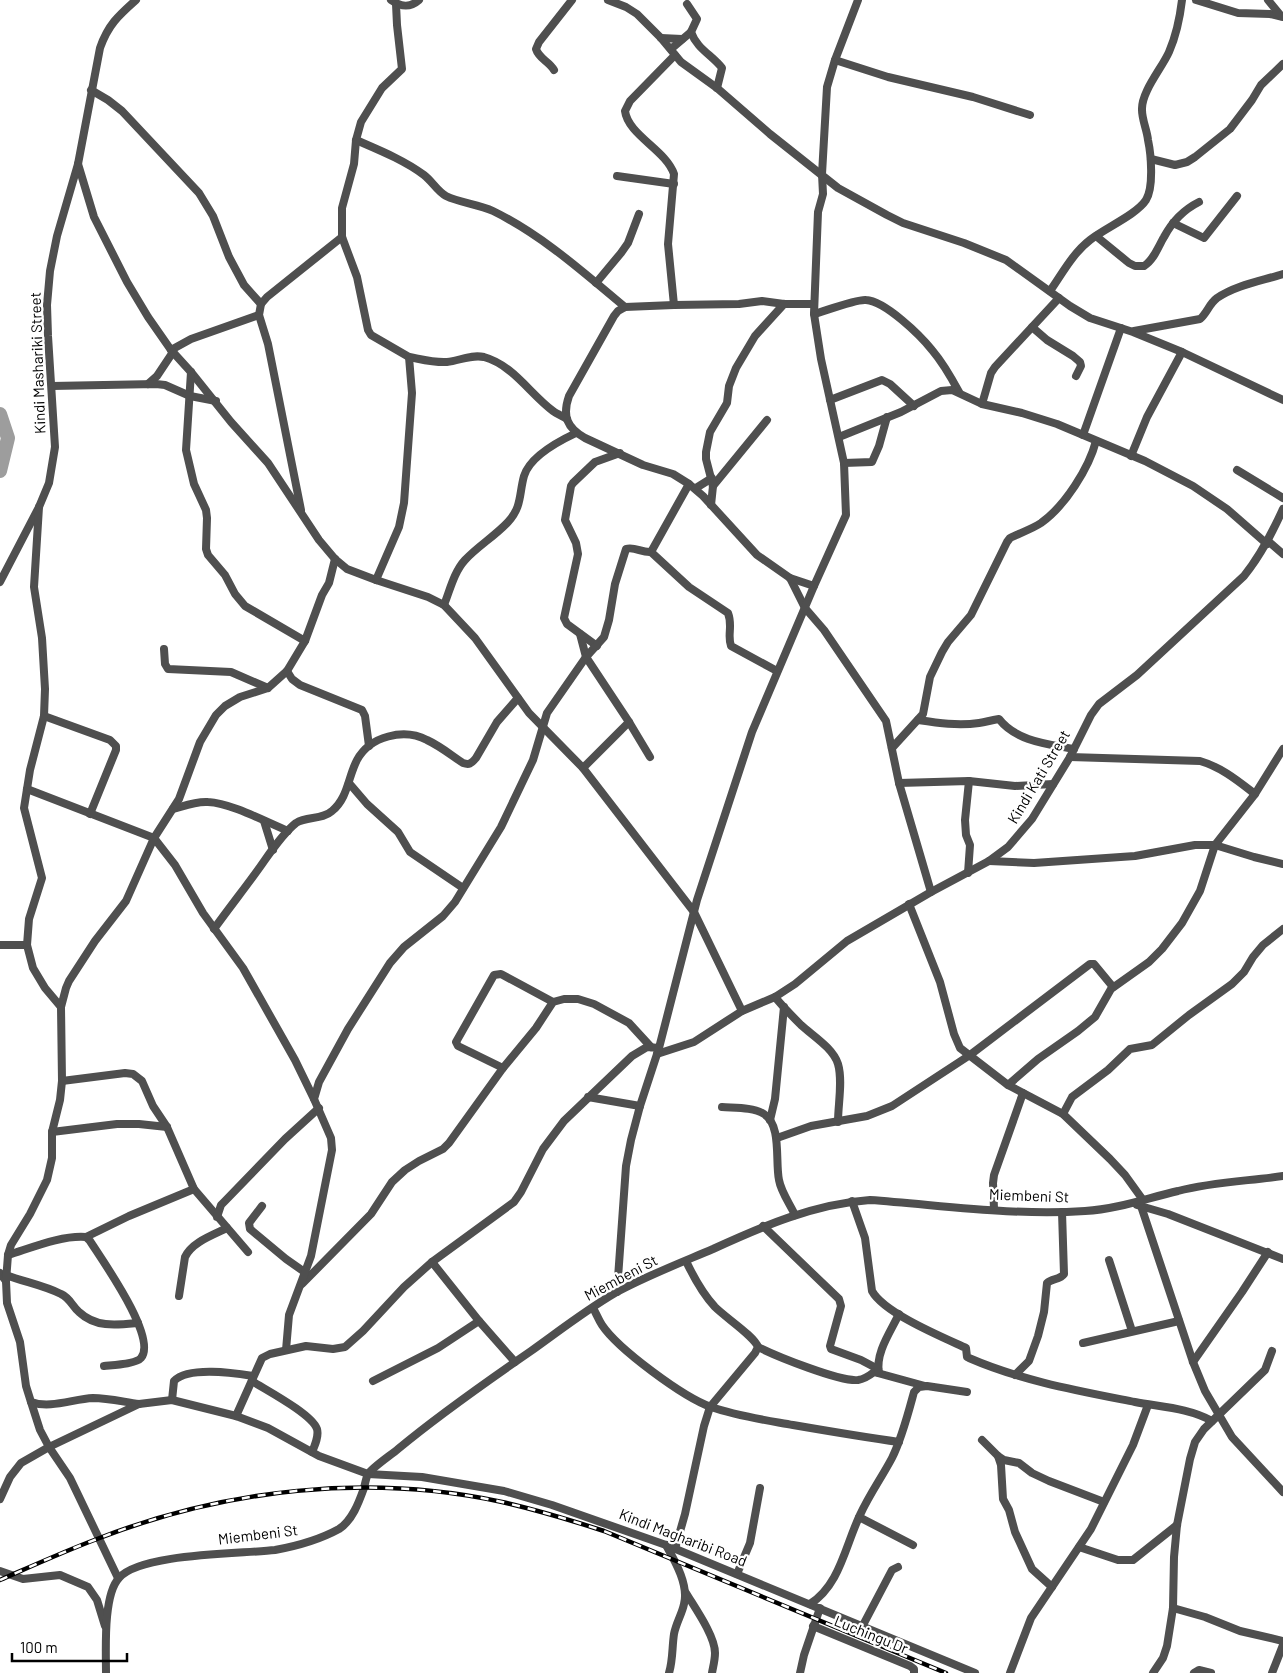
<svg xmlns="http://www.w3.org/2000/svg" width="1283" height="1673" font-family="Barlow,sans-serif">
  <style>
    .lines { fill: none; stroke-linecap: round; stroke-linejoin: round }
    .river { stroke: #9d9d9d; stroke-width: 14 }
    .street { stroke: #4f4f4f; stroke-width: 8 }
    .rail-casing { stroke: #000; stroke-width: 4.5 }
    .rail { stroke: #fff; stroke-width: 2.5; stroke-dasharray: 8; stroke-linecap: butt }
    .labels { text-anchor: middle; stroke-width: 4.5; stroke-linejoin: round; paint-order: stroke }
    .street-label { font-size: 15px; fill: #000; stroke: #fff }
  </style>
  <rect width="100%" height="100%" fill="#fff"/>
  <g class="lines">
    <polyline class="river" points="0,414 8,438 0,471"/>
    <g class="street">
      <path d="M391,0C401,7 410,8 419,0"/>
      <polyline points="608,0 626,7 637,14 661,38 681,62 717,88 770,134 838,188 887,215 903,223 964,243 1006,260 1070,306 1090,318 1133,332 1182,352 1283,400"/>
      <polyline points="1196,0 1238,13 1270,14 1283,17"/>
      <polyline points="1268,0 1281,16"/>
      <path d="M687,4L697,19L691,32C697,49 712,55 722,68L717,88"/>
      <polyline points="661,38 682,39"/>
      <polyline points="671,49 691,32"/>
      <polyline points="835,60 888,77 973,97 1030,115"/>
      <path d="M554,70C549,61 539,59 536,49L539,42L572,0"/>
      <polyline points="91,90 108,100 122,111 199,193 213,216 229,257 244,285 261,304"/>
      <path d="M356,140C379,150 404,160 424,175C432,181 437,191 446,196C460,203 478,204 493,211C542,235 583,272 625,307"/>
      <polyline points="1151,159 1175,165 1187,162 1195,157 1230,129 1252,100 1261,85 1283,64"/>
      <polyline points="78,164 94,217 127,282 148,317 171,350 191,372 231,422 268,463 319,540 335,559 347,569 376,580 428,597 444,605 475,638 529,713 583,768 694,912 742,1011"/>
      <polyline points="617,176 674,184"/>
      <polyline points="1173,223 1204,238 1237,196"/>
      <path d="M1096,236L1129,263L1135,266H1144C1154,260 1158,247 1164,237C1172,222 1183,210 1199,202"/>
      <polyline points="596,283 621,253 628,243 639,214"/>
      <path d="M1050,291C1062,274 1073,253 1090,240C1105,228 1136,215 1146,200C1154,187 1151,154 1148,140C1147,130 1142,120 1142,110C1141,92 1162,68 1169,52C1176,36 1180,17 1182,0"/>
      <path d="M814,304H784L762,301L739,304L674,305L625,307L618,311L614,316L569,396C562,416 567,428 585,438L643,465L673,474L689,484L703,496L757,555L790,578L805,608L824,630L886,721L899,783L931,892"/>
      <path d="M674,305L668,244L674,174C666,150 628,135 625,111L630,101L675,55"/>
      <path d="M814,314C825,311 856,299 866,300C885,301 920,335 932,350C943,363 951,377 959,392"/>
      <polyline points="1032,327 1047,340 1073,356 1080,362 1081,366 1076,376"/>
      <path d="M1134,331L1200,319C1207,313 1209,304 1217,298C1236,285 1261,281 1283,274"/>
      <polyline points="171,350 191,339 259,315"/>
      <path d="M409,357C420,359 435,363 447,362C459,361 471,354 484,357C513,365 530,394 553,411C557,414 562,416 567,419"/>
      <polyline points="191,372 186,450 194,484 206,510 207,518 206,549 208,555 225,575 235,594 245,606 305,641"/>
      <polyline points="148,384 157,376 173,352"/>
      <polyline points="52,386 156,384 165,385 190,396 216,401"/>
      <polyline points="830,400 882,380 890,384 914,406"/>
      <polyline points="982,404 991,373 995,367 1059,298"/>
      <polyline points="1083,435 1121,328"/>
      <polyline points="839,437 901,412 941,391 952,390 982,404 1022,413 1057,424 1145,461 1193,486 1227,509 1267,544"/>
      <polyline points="1131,456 1147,417 1182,352"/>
      <polyline points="844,463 872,462 879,446 887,417"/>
      <polyline points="1237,470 1283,498"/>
      <polyline points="713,486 767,420"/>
      <polyline points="696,488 712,478"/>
      <polyline points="711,505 713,486 706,459 706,452 710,432 727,403 729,386 736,368 755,336 784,304"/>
      <polyline points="301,510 268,344 259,315 261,304 267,297 342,237"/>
      <polyline points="1268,541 1283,554"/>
      <path d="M651,552L689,587L728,613C733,626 727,635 731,646L777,671"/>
      <polyline points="790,578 814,586"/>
      <polyline points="376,580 399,527 404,503 412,393 409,357 371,335 368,330 357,277 342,237 342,208 354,164 356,140 361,122 382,88 402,69 397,25 396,4"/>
      <path d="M0,582L39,507L49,483L55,447L48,336L47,305L50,271L57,236L78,164L100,48C108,25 118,16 136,0"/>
      <path d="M444,605C450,590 454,572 465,560C478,546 495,536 508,522C522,507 519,494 524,476C530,456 559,441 576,433"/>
      <polyline points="580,634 586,657 629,722 650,757"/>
      <polyline points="597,646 567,624 564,618 578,554 576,543 565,520 571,486 573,483 595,462 620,453"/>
      <polyline points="164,649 165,664 168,669 231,672 268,688"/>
      <polyline points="287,671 292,679 300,685 362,710 365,716 369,746"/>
      <polyline points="44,716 110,740 116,746 116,750 90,814"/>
      <path d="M918,720C938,723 958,726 979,723C986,722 992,720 999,719C1016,741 1047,744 1074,749"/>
      <path d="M892,748L923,714L930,677L942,652L948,642L971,615L1007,542L1010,538C1020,533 1032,529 1041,523C1065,506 1089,468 1096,441"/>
      <path d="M1070,757L1200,761C1221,767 1238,781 1255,794"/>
      <polyline points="583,768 629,722"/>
      <polyline points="349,783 367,804 398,832 410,852 463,888"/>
      <polyline points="899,783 969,781 1015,786 1053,784"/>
      <polyline points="27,789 154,838 175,865 203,913 243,968 295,1060 314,1099"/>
      <path d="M173,809C184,806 196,801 208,802C231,803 266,822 288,831"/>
      <polyline points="264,821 273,850"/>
      <polyline points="989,861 1034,863 1135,856 1195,845 1215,845 1254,857 1283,864"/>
      <polyline points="968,873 970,845 966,835 965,820 969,781"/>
      <polyline points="909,904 940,982 954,1034 960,1048 1008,1085 1063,1114 1110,1159 1125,1175 1143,1200"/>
      <path d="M214,929C229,908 245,888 260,867C270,853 282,834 296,823C307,816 322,820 332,811C348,798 348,777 357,760C370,736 404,728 427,740C440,746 451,755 463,763C469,765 471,764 476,758L497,722L518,698"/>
      <polyline points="0,945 27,945"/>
      <path d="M775,997C783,1007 792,1016 801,1025C813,1036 833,1048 838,1064C843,1081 838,1104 838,1122"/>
      <polyline points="61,1007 66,988 69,981 95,941 126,901 154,838 179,799 200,742 216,715 225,706 240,697 268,688 287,671 305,641 322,595 329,583 335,559"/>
      <path d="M657,1054L694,1042L742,1011L775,997L795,984L847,941L931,892L989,861L1008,847L1032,819L1070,757L1091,715L1099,704L1137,675L1244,576C1261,555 1272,533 1283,509"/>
      <polyline points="503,1068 458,1046 456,1042 494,975 501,974 553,1002"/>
      <polyline points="62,1081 125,1073 133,1074 142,1081 153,1106 167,1127 194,1189 248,1252"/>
      <polyline points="1008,1085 1038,1059 1078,1031 1095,1017 1111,989 1149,962 1162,949 1182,923 1200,891 1215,845 1255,794 1283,749"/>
      <polyline points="588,1097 640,1106"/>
      <path d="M722,1107C735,1108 753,1107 764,1114C782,1125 775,1162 779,1180C781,1192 790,1204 795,1215"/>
      <polyline points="1063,1114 1072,1097 1108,1070 1130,1049 1152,1045 1189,1015 1232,984 1244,972 1253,957 1263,945 1283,929"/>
      <polyline points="770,1120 775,1099 784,1007"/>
      <polyline points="52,1132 117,1124 139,1124 167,1127"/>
      <polyline points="777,1138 811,1126 867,1116 892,1106 970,1055 1090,964 1094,964 1113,987"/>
      <path d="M852,1201L865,1238L872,1291C884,1313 942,1337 966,1348L967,1357L969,1358C1022,1381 1079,1391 1135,1402C1161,1407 1189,1408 1212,1421"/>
      <polyline points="1137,1205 1168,1214 1283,1259"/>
      <polyline points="262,1206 249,1223 250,1229 286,1259 306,1273"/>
      <polyline points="1141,1206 1193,1362 1205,1391 1232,1437 1283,1492"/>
      <polyline points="994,1209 993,1183 994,1175 1023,1093"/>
      <polyline points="217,1217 221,1205 225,1201 285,1139 319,1108"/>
      <polyline points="763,1226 839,1299 841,1306 830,1346 831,1349 861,1360 878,1369"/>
      <polyline points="86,1237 129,1216 194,1189"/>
      <path d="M8,1255C31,1248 62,1235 86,1237L90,1241C102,1260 158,1338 141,1358C136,1364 113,1365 104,1366"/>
      <polyline points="1109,1260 1132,1331"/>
      <polyline points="432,1262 479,1321 515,1362"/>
      <path d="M0,1273L6,1281L7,1303L20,1342L26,1386L31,1402C50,1409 73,1399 93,1398C108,1398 124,1402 139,1404"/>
      <path d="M6,1275C24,1282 43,1285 61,1294C70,1298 72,1306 79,1312C96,1328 117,1325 138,1323"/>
      <polyline points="6,1281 8,1255 11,1245 30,1214 47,1180 52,1158 52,1132 60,1100 62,1081 61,1007 45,988 33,968 27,945 29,919 42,878 24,808 30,770 44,716 45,689 42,638 34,587 39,507"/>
      <polyline points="302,1284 371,1214 392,1182 405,1170 419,1161 443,1149 449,1143 503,1068 536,1028 553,1002 564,999 578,999 594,1004 629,1023 651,1047"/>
      <polyline points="617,1292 626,1166 631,1140 640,1106 659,1048 697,900 752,732 814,586 846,515 844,463 821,359 814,314 818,212 823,194 822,174 827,87 835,60 858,0"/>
      <path d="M179,1296L185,1257C192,1242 213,1235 227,1228"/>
      <path d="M593,1308C596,1313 598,1319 602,1325C618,1349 683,1397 711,1407C737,1416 765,1420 793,1425C828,1431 863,1437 899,1442"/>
      <polyline points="1083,1343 1179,1321"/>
      <path d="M758,1347C776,1356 840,1382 858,1380C865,1379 869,1376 874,1372L925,1386"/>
      <path d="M286,1350L289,1315L311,1256L332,1150L331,1138L314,1099L319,1082L348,1029L390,963L404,947L443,916L455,902L501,827L533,760L547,713L586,657L604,637L609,620L615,584L626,549C634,546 642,553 651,552L689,484"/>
      <polyline points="1193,1362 1242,1292 1268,1252"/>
      <path d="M879,1373C875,1353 891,1331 899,1314"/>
      <path d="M1015,1375L1029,1361L1038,1336L1044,1312L1047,1283C1052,1278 1060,1280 1064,1274L1062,1212"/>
      <path d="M252,1381C266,1390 312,1414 317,1429C319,1436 315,1445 312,1452"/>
      <polyline points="373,1381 438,1348 479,1321"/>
      <path d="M172,1400L174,1381C189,1366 234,1373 253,1376"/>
      <polyline points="31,1402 40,1430 49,1447 70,1478 118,1578"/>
      <polyline points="236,1416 262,1358 270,1354 306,1346 333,1349 345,1347 363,1331 404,1287 432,1262 514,1202 521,1192 543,1149 564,1121 632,1056 647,1047 659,1048"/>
      <polyline points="982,1440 998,1456 1004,1460 1019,1463 1032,1473 1049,1481 1104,1502"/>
      <polyline points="998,1456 1001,1465 1003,1499 1009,1510 1015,1532 1032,1569 1052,1587"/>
      <polyline points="0,1499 10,1477 21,1463 49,1447 139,1404 172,1400 236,1416 268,1428 319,1456 368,1474 422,1477 504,1491 552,1505 666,1545 975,1673"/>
      <polyline points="859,1517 913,1545"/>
      <path d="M666,1545C675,1561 689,1585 684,1604C682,1614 676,1623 674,1634C672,1647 673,1660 669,1673"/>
      <polyline points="1079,1547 1118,1560 1133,1560 1177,1525"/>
      <path d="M675,1549L685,1514L704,1426L710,1407L755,1353L758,1347C754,1336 726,1318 715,1307C702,1293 694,1278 686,1261"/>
      <polyline points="0,1571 23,1579 60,1575 88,1587 97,1600 105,1626"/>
      <polyline points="737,1574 750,1543 760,1488"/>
      <path d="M686,1593C695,1608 715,1636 715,1653C715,1660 713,1667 712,1673"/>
      <path d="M810,1604C840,1585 845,1546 860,1515C869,1495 882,1477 892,1458C902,1438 908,1414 914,1392L919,1387L927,1386L967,1392"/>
      <polyline points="1173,1608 1205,1617 1240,1631 1283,1641"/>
      <polyline points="813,1626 910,1666 914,1669 914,1673"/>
      <polyline points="862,1627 892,1570 898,1567"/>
      <path d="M106,1673C106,1650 103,1595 119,1578C140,1553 241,1554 275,1550C297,1546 319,1540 339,1529C352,1521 359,1502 364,1488C365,1484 366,1478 368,1474C373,1467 391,1455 398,1449C440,1414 486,1382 531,1351C559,1331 586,1310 615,1293C646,1276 680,1263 713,1249C763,1226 814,1204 870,1200C941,1205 1014,1216 1085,1211C1118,1209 1147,1198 1178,1191C1212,1182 1248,1181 1283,1176"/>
      <polyline points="800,1673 804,1655 820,1608"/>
      <polyline points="1010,1673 1031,1618 1091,1529 1133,1445 1148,1405"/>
      <polyline points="1153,1673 1163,1658 1167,1646 1173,1608 1174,1557 1177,1525 1190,1459 1195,1442 1204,1429 1265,1370 1272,1351"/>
      <polyline points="1194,1673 1199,1670 1211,1673"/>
      <polyline points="1272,1673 1283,1645"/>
    </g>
    <g class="rail-casing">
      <path id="rail" d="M0,1580C32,1566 65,1551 97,1539C225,1489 368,1473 502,1502C537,1510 570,1520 604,1531L946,1673"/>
    </g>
    <use href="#rail" class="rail"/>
  </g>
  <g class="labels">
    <g class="street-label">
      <text transform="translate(38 363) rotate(-92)" y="5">Kindi Mashariki Street</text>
      <text transform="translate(1039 777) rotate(-59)" y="5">Kindi Kati Street</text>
      <text transform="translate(1029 1196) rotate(2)" y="5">Miembeni St</text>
      <text transform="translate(621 1278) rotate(-28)" y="5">Miembeni St</text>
      <text transform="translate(258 1535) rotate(-7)" y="5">Miembeni St</text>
      <text transform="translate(683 1538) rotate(21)" y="5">Kindi Magharibi Road</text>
      <text transform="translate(871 1635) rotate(22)" y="5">Luchingu Dr</text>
    </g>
  </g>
  <path d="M12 1653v8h115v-8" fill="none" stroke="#000000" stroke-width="2.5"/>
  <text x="20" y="1653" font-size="15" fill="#000000" stroke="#ffffff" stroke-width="4" paint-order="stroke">100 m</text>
</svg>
